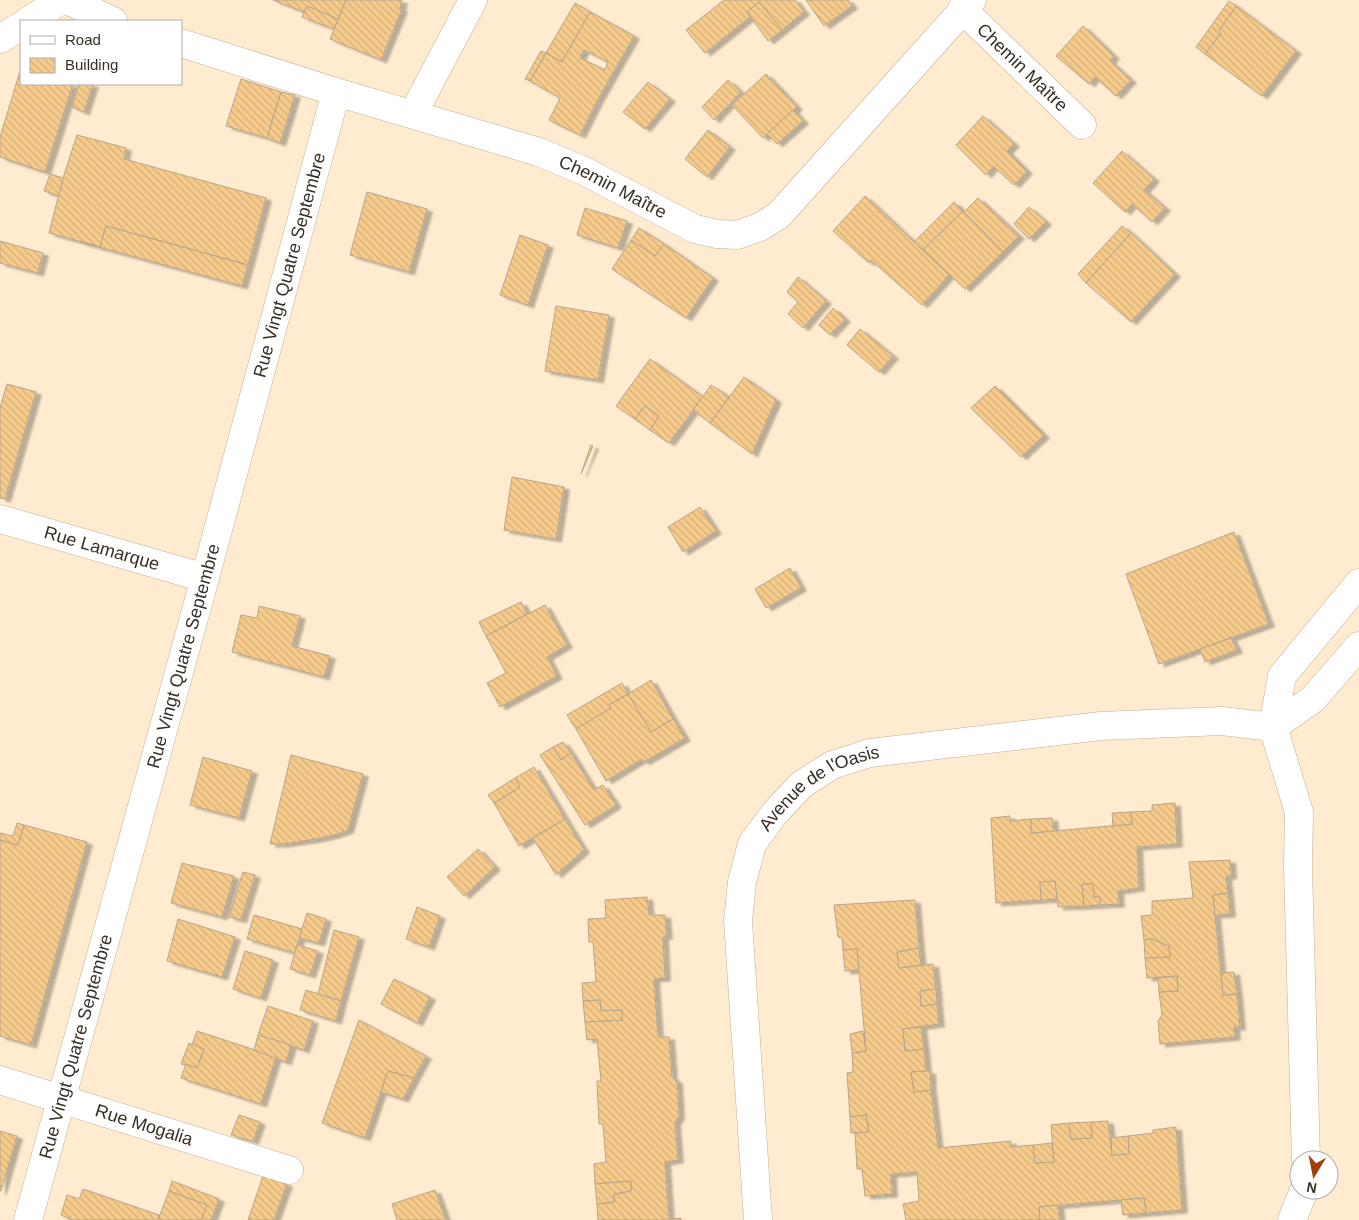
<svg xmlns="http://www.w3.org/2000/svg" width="1359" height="1220" font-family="Helvetica,sans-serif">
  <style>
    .building { fill: url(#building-back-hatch); stroke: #b7a58a; fill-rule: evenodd; filter: url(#shadow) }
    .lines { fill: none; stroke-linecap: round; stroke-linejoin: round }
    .minor-casing { stroke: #c2af95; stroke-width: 29 }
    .minor { stroke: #fff; stroke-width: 28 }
    .labels { text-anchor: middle; stroke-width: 4; stroke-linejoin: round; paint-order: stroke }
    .street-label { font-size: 18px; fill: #372f25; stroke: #fff }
  </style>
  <defs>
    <pattern id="building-back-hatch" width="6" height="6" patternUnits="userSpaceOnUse" patternTransform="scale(1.25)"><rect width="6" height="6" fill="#f7cb8c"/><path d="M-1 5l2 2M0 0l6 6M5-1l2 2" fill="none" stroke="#d4af79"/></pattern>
    <filter id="shadow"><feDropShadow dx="5.5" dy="3" stdDeviation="1" flood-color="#0004"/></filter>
  </defs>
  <rect width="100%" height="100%" fill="#ffebcf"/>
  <g class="building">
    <polygon points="273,0 346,0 338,19 307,6 304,12"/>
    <polygon points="346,0 399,0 402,1 400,8 402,9 381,60 330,39"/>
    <polygon points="724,0 795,0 804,12 782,30 759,2 747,12 750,17 705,53 686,30"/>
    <polygon points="806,0 848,0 852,6 824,26"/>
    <polygon points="1229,1 1236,6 1219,31 1221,33 1205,54 1196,47"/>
    <polygon points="759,2 782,30 768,41 747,12"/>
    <polygon points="575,3 590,12 562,62 546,53"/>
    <polygon points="307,6 338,19 334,29 302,17"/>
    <polygon points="1236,6 1296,51 1262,96 1205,54 1221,33 1219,31"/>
    <path d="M590,12L634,36L597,101L580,135L549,120L560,98L530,81L546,53L562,62ZM584,50L608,62L605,70L580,58Z"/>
    <polygon points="1083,26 1114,56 1110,61 1131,80 1116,96 1095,77 1089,84 1056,56"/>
    <polygon points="541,51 546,53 530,81 525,79"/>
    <polygon points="21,68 21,84 73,84 45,172 0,157 0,137"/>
    <polygon points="766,74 797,107 763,138 732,105"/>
    <polygon points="241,79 281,92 267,138 226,126"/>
    <polygon points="728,80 741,92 714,120 702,107"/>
    <polygon points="648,82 670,99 645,129 623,112"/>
    <polygon points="79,84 93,84 84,112 72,107"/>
    <polygon points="281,92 295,95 280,143 267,138"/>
    <polygon points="793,110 803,121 777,144 767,134"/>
    <polygon points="983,116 1014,144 1007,151 1027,171 1014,185 993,166 986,175 956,145"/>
    <polygon points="708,130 730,147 707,177 685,159"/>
    <polygon points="77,135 126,148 124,159 266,198 248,265 106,226 100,247 49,233 63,178"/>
    <polygon points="1122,151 1154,179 1144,190 1165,208 1152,222 1132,204 1125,212 1093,183"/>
    <polygon points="50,174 63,178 59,196 44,191"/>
    <polygon points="367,192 427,209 409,272 350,255"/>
    <polygon points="865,196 949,275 922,305 871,260 869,263 833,231"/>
    <polygon points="978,198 1019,236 1003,252 964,212"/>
    <polygon points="954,202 963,211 923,250 914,242"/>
    <polygon points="1029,207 1046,222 1029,239 1014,224"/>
    <polygon points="585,208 627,221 618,248 577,235"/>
    <polygon points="963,211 1003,252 965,289 923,250"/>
    <polygon points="106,226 248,265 242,286 80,242 80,241 100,247"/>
    <polygon points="1122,226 1131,233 1086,283 1078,274"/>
    <polygon points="639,228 664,244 655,256 631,240"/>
    <polygon points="1131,233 1175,274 1131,322 1086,283"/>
    <polygon points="520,235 548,245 528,305 500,295"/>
    <polygon points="631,240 655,256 664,244 713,278 686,318 612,269"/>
    <polygon points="0,241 43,253 38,273 0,263"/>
    <polygon points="798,277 826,301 803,328 788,314 798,302 787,292"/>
    <polygon points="556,306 609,315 598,380 545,371"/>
    <polygon points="833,308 845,319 830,335 819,325"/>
    <polygon points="860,329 893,356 879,372 847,345"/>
    <polygon points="650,359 703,397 669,443 650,430 659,416 645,406 635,419 616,406"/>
    <polygon points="744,377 776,400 752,454 710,423"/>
    <polygon points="7,384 36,392 5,499 0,498 0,408"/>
    <polygon points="711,385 729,397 710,423 693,410"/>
    <polygon points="995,386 1044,435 1021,457 971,408"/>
    <polygon points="645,406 659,416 650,430 635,419"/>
    <polygon points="591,445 593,446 581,474"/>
    <polygon points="512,477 564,487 556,539 504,530"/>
    <polygon points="700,507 716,531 683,552 668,527"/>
    <polygon points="1234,532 1269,624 1159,664 1126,574"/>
    <polygon points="790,568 801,588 766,608 755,589"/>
    <polygon points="521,602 527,614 486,636 479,622"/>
    <polygon points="545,605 567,645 547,657 557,676 500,707 487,683 506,673 486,636"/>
    <polygon points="259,606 300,616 292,646 330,656 324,677 232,652 241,615 257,618"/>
    <polygon points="1231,638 1237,650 1205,662 1200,649"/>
    <polygon points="651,680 673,719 651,732 628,694"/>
    <polygon points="622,683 628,694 609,705 611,708 576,729 567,715"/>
    <polygon points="628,694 651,732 673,719 685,738 644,762 642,759 606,781 576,729 611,708 609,705"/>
    <polygon points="563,742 571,753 561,760 553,747"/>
    <polygon points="553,747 561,760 571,753 594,790 603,785 616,805 585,825 540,755"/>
    <polygon points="291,755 363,774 348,830 334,835 316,839 283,844 270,844"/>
    <polygon points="203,757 252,771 239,818 190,805"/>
    <polygon points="534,767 565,819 519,846 494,803 520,787 515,778"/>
    <polygon points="515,778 520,787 494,803 488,795"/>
    <polygon points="1175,803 1177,844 1137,847 1139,888 1118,891 1119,904 1100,905 1100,897 1094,897 1093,884 1082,884 1084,906 1058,907 1055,881 1040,882 1041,900 996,903 991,818 1010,816 1010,821 1031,819 1031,833 1132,824 1131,812 1152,811 1152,805"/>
    <polygon points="1131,812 1132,824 1113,826 1112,813"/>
    <polygon points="1052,818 1054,831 1031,833 1031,819"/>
    <polygon points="565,819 584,850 556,875 533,838"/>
    <polygon points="17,823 24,825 18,845 0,840 0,833 13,836"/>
    <polygon points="24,825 87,842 31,1045 0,1036 0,840 18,845"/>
    <polygon points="478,849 495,867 464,896 447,877"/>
    <polygon points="1230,860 1231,876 1226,876 1228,893 1213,895 1223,995 1237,994 1240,1027 1234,1027 1235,1037 1160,1044 1158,1021 1162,1015 1159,992 1178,991 1177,976 1147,978 1145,958 1170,957 1169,946 1152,939 1144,940 1141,916 1152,915 1152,901 1193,898 1189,862"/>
    <polygon points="182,863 234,876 222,917 171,903"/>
    <polygon points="243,872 255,875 241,920 229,917"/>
    <polygon points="1055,881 1057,899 1041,900 1040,882"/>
    <polygon points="1082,884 1093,884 1094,897 1100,897 1100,905 1084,906"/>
    <polygon points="1228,893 1230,914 1215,915 1213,895"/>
    <polygon points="647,897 649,915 665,915 667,936 663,937 665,978 654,979 658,1037 669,1037 672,1077 677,1081 679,1116 675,1123 678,1160 665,1162 669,1219 681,1218 681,1220 598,1220 597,1204 614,1202 614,1194 631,1191 631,1181 595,1184 594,1164 606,1162 603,1124 599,1124 597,1081 601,1081 597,1039 587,1040 585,1022 622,1020 622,1010 601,1011 600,1000 583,1001 582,983 596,982 593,942 589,942 588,919 606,918 605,900"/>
    <polygon points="915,900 919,948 897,952 899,968 933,964 936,989 920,991 921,1006 937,1004 939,1024 903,1029 905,1051 924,1049 926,1071 911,1072 914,1092 931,1090 938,1148 1011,1141 1010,1147 1033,1145 1035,1163 1054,1162 1051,1125 1069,1123 1071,1139 1092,1138 1091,1122 1108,1121 1112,1155 1129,1154 1128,1136 1153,1133 1153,1130 1176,1127 1182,1210 1146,1213 1144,1198 1039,1207 1040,1220 906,1220 903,1204 919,1201 917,1172 891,1174 892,1194 865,1196 862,1169 857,1169 855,1133 869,1132 866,1115 850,1117 847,1073 853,1072 852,1053 866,1051 857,949 843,950 842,938 838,937 834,905"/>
    <polygon points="417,907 440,916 429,947 406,939"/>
    <polygon points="307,913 326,919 319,943 299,938"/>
    <polygon points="254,915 302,929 295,953 247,939"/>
    <polygon points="178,919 235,937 222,977 167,961"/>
    <polygon points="334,930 359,937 341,1001 318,994"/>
    <polygon points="1152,939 1169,946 1170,957 1145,958 1144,940"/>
    <polygon points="297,945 318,951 310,975 290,969"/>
    <polygon points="919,948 921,965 899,968 897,952"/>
    <polygon points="857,949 859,970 845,971 843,950"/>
    <polygon points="245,951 273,960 261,998 233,989"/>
    <polygon points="1234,972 1237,994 1223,995 1221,973"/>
    <polygon points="1177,976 1178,991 1159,992 1158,978"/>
    <polygon points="394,979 430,997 417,1023 381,1004"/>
    <polygon points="936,989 937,1004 921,1006 920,991"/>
    <polygon points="306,990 341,1001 336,1021 300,1010"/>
    <polygon points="600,1000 601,1011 622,1010 622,1020 585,1022 583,1001"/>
    <polygon points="268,1006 313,1021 304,1050 258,1035"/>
    <polygon points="359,1020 426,1056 414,1078 388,1071 365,1138 322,1123"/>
    <polygon points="921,1027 924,1049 905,1051 903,1029"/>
    <polygon points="197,1031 276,1057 261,1104 181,1078 186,1064 197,1068 204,1049 192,1045"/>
    <polygon points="863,1031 866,1051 852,1053 850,1034"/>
    <polygon points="258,1035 291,1045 286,1062 254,1050"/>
    <polygon points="189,1043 204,1049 197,1068 186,1064 185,1065 181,1064"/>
    <polygon points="388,1071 414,1078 403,1099 381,1092"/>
    <polygon points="930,1071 931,1090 914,1092 911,1072"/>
    <polygon points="239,1115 260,1122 253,1141 231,1135"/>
    <polygon points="866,1115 869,1132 851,1133 850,1117"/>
    <polygon points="1091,1122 1092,1138 1071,1139 1069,1123"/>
    <polygon points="0,1131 17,1136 1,1191 0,1191"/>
    <polygon points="1128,1136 1129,1154 1112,1155 1111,1138"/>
    <polygon points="1052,1143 1054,1162 1035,1163 1033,1145"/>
    <polygon points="263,1176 287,1184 274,1220 248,1220"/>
    <polygon points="172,1181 219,1199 211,1220 201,1220 207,1205 169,1191"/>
    <polygon points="631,1181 631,1191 614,1194 614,1202 597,1204 595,1184"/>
    <polygon points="83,1189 159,1215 158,1220 73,1220 61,1215 67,1195 79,1199"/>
    <polygon points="435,1190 446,1220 397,1220 392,1204"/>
    <polygon points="169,1191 207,1205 201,1220 158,1220"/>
    <polygon points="1144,1198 1146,1213 1123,1215 1121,1200"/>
    <polygon points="1058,1205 1060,1220 1040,1220 1039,1207"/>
  </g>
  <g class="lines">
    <g class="minor-casing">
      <g id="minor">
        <polyline points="67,0 113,21"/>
        <path id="s1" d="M962,9L1082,125"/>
        <polyline points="28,21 62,0"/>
        <polyline points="0,39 21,26"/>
        <path id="s2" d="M181,43L336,92L539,152L584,171L695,229L717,234L737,235L760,227L779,215L972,0"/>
        <polyline points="413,114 473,0"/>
        <path id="s3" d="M0,519L205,578"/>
        <polyline points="1273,727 1313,699 1359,646"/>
        <path id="s4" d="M0,1080L289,1170"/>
        <polyline points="1306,1160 1298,868 1299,812 1273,727 1282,676 1359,583"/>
        <path id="s5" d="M28,1220L205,578L336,92"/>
        <path id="s6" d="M758,1220L738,921L742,882L752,844L774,814L801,785L832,765L870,753L1101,726L1222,721L1273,727"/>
        <polyline points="1292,1220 1304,1190"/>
      </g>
    </g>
    <use href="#minor" class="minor"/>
  </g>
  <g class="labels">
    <g class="street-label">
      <text dy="6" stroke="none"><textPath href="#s1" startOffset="84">Chemin Maître</textPath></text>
      <text dy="6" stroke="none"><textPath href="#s2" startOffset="456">Chemin Maître</textPath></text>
      <text dy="6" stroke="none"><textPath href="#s5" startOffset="990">Rue Vingt Quatre Septembre</textPath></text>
      <text dy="6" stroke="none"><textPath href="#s3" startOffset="106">Rue Lamarque</textPath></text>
      <text dy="6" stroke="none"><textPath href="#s5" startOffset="585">Rue Vingt Quatre Septembre</textPath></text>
      <text dy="6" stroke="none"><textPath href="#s6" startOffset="469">Avenue de l'Oasis</textPath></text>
      <text dy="6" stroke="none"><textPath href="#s5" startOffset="180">Rue Vingt Quatre Septembre</textPath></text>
      <text dy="6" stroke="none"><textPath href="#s4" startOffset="151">Rue Mogalia</textPath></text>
    </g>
  </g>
  <rect x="20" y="20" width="162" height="65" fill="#ffffff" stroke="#afaca8"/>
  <rect x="30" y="36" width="25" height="8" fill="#ffffff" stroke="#afaca8"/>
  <text x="65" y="45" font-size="15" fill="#372f25">Road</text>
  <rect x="30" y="58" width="25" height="15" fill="url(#building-back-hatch)" stroke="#afaca8"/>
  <text x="65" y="70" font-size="15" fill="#372f25">Building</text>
  <g transform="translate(1314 1175) rotate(190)"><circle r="24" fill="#ffffff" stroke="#afaca8"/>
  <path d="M0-4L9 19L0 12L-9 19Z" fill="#a23e09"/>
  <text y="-8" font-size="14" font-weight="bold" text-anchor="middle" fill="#372f25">N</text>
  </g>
</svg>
